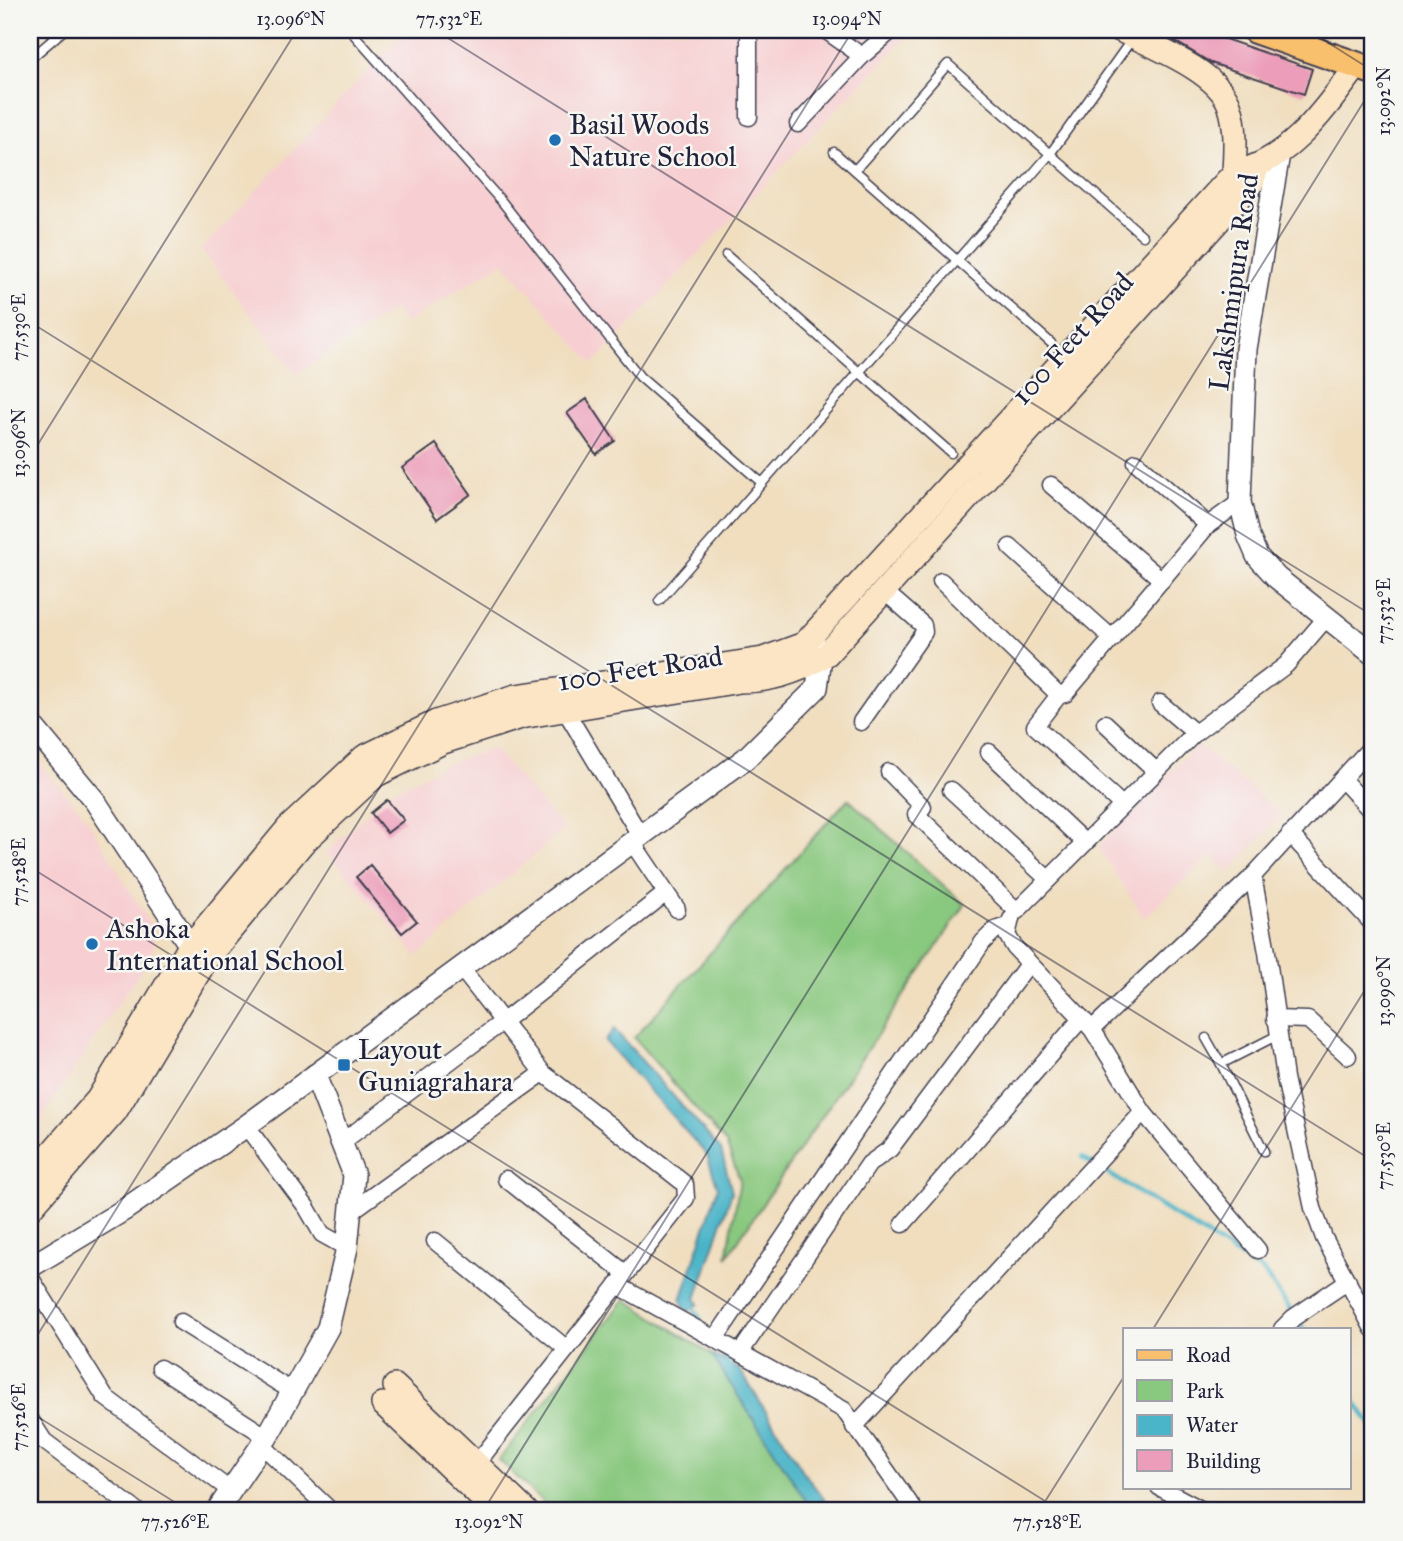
<svg xmlns="http://www.w3.org/2000/svg" width="1403" height="1541" font-family="'IM FELL Great Primer',serif">
  <style>
    .built { fill: #f7cfd2 }
    .green { fill: #89c87f; stroke: #56755d; stroke-width: 2 }
    .water { fill: #4ab4c8; stroke: #366b82; stroke-width: 2 }
    .lines { fill: none; stroke-linecap: round; stroke-linejoin: round }
    .stream { stroke: #4ab4c8; stroke-width: 4.5 }
    .building { fill: #ec9db9 }
    .service-casing { stroke: #413e4f; stroke-width: 11 }
    .minor-casing { stroke: #413e4f; stroke-width: 19 }
    .tertiary-casing { stroke: #413e4f; stroke-width: 24 }
    .secondary-casing { stroke: #413e4f; stroke-width: 26 }
    .primary-casing { stroke: #413e4f; stroke-width: 30 }
    .service { stroke: #fff; stroke-width: 8 }
    .minor { stroke: #fff; stroke-width: 16 }
    .tertiary { stroke: #fff; stroke-width: 21 }
    .secondary { stroke: #fce5c4; stroke-width: 23 }
    .primary { stroke: #f8bf6c; stroke-width: 26 }
    .ticks { fill: none; stroke: #22223b; stroke-width: 2; stroke-opacity: 0.45 }
    .poi-dot { fill: #1f6fb2; stroke: #f6f6f2; stroke-width: 2.5 }
    .labels { text-anchor: middle; stroke-width: 5; stroke-linejoin: round; paint-order: stroke }
    .poi-label { font-size: 28px; fill: #22223b; stroke: #f6f6f2; text-anchor: start }
    .street-label { font-size: 28px; fill: #22223b; stroke: #f6f6f2 }
    .neatline { fill: none; stroke: #22223b; stroke-width: 2.5 }
    .ticks-label { font-size: 18px; text-anchor: middle; fill: #22223b }
  </style>
  <rect width="100%" height="100%" fill="#f6f6f2"/>
  <filter id="ink" filterUnits="userSpaceOnUse"><feTurbulence type="fractalNoise" baseFrequency=".0143" numOctaves="2"/><feDisplacementMap in="SourceGraphic" scale="14" xChannelSelector="R" yChannelSelector="G"/><feConvolveMatrix kernelMatrix="1 2 1 2 8 2 1 2 1" color-interpolation-filters="sRGB"/></filter>
  <filter id="wash" filterUnits="userSpaceOnUse"><feTurbulence type="fractalNoise" baseFrequency=".00686" numOctaves="4" result="noise"/><feDisplacementMap in="SourceGraphic" scale="28" xChannelSelector="R" yChannelSelector="G"/><feGaussianBlur stdDeviation="1.57" result="paint"/><feColorMatrix in="noise" values="0 0 0 0 0 0 0 0 0 0 0 0 0 0 0 0 0 1.4 0 .05"/><feComposite in="paint" operator="in"/></filter>
  <g filter="url(#wash)">
    <rect width="100%" height="100%" fill="#f0debf"/>
    <g class="built">
      <polygon points="405,30 913,30 593,364 503,262 404,324 395,309 297,374 201,250"/>
      <polygon points="1198,744 1282,815 1229,872 1210,855 1144,918 1098,847"/>
      <polygon points="493,748 564,829 417,956 327,852 390,792 449,763"/>
      <polygon points="30,752 87,819 155,933 152,954 30,1135"/>
    </g>
    <g class="green">
      <polygon points="848,799 965,905 727,1257 740,1180 726,1143 634,1038"/>
      <polygon points="625,1299 711,1354 813,1511 552,1511 499,1460"/>
    </g>
    <g class="water">
      <polygon points="614,1029 721,1150 732,1192 696,1299 699,1304 687,1312 681,1300 718,1188 707,1155 605,1041"/>
      <polygon points="711,1354 740,1370 805,1474 833,1511 813,1511"/>
    </g>
    <g class="lines">
      <g class="stream">
        <polyline points="1082,1157 1263,1271 1292,1312"/>
        <polyline points="691,1303 704,1326"/>
        <polyline points="1297,1320 1304,1329"/>
        <polyline points="719,1348 731,1367"/>
        <polyline points="1349,1393 1373,1428"/>
      </g>
    </g>
    <g id="blocks">
      <g class="building">
        <polygon points="1170,30 1199,30 1312,69 1304,94 1211,63 1168,37"/>
        <polygon points="587,399 615,441 596,454 567,413"/>
        <polygon points="436,444 471,494 437,519 402,468"/>
        <polygon points="387,800 404,820 387,833 371,813"/>
        <polygon points="370,865 417,921 402,933 356,877"/>
      </g>
    </g>
  </g>
  <g filter="url(#ink)">
    <use href="#blocks" fill-opacity="0" stroke="#413e4f" stroke-width="2"/>
    <g class="lines">
      <g class="service-casing">
        <g id="service">
          <polyline points="350,30 503,203 640,377 762,483"/>
          <polyline points="30,59 64,30"/>
          <polyline points="834,152 1051,343"/>
          <polyline points="855,170 948,64 1143,236"/>
          <polyline points="726,255 951,453"/>
          <polyline points="659,601 1050,154 1132,39"/>
          <polyline points="1206,1038 1221,1064 1278,1035"/>
          <polyline points="1221,1064 1264,1151"/>
        </g>
      </g>
      <g class="minor-casing">
        <g id="minor">
          <polyline points="862,56 892,30"/>
          <polyline points="749,117 749,30"/>
          <polyline points="798,124 862,56 825,30"/>
          <polyline points="1136,462 1208,525"/>
          <polyline points="1051,485 1162,580"/>
          <polyline points="1010,547 1113,639"/>
          <polyline points="941,581 1059,695 1065,694 1208,525 1240,502"/>
          <polyline points="1059,695 1035,726 1122,805"/>
          <polyline points="1160,703 1195,733"/>
          <polyline points="565,710 640,835"/>
          <polyline points="861,722 924,632 923,625 884,591"/>
          <polyline points="1105,723 1156,771"/>
          <polyline points="989,752 1084,842"/>
          <polyline points="889,772 923,807 916,814 1017,911 1195,733 1286,665 1326,618"/>
          <polyline points="1342,779 1373,813"/>
          <polyline points="951,790 1048,879"/>
          <polyline points="1290,834 1373,924"/>
          <polyline points="632,842 677,909"/>
          <polyline points="1253,876 1267,952 1285,1078 1313,1208 1324,1238 1373,1329"/>
          <polyline points="1011,919 1007,935 1015,948 1092,1029 1143,1112 1258,1250"/>
          <polyline points="461,968 543,1073 685,1184 686,1198 470,1472"/>
          <polyline points="1275,1019 1308,1020 1348,1056"/>
          <polyline points="1092,1029 1253,876 1373,745"/>
          <polyline points="246,1126 307,1208 322,1234 347,1248"/>
          <polyline points="342,1142 505,1020 666,893"/>
          <polyline points="506,1179 625,1273"/>
          <polyline points="353,1210 543,1073"/>
          <polyline points="903,1224 1082,1018"/>
          <polyline points="435,1241 567,1349"/>
          <polyline points="30,1277 105,1397 231,1491"/>
          <polyline points="617,1285 844,1410 915,1511"/>
          <polyline points="181,1322 293,1392"/>
          <polyline points="1282,1329 1293,1318 1348,1281"/>
          <polyline points="715,1339 983,942 995,930 1007,926"/>
          <polyline points="740,1353 869,1164 890,1149 1029,963"/>
          <polyline points="160,1368 267,1437"/>
          <polyline points="30,1419 44,1441 137,1511"/>
          <polyline points="854,1427 1143,1112"/>
          <polyline points="262,1445 331,1511"/>
          <polyline points="1159,1487 1204,1511"/>
          <polyline points="1365,1511 1373,1500"/>
        </g>
      </g>
      <g class="tertiary-casing">
        <g id="tertiary">
          <polyline points="1279,154 1246,349 1240,502 1248,535 1257,556 1277,578 1373,654"/>
          <polyline points="30,723 95,801 190,946 202,957"/>
          <polyline points="30,1267 124,1210 246,1126 745,759 817,688 821,657 816,645"/>
          <polyline points="217,1511 267,1437 328,1328 347,1248 354,1175 315,1075"/>
        </g>
      </g>
      <g class="secondary-casing">
        <g id="secondary">
          <path d="M1120,30C1151,46 1219,71 1230,107C1237,129 1235,151 1234,173L1246,181"/>
          <path d="M30,1177L98,1099L190,946L288,828L364,757L436,722L516,696L763,659L804,644L1234,173C1290,161 1325,109 1357,66"/>
          <path d="M30,1209L115,1112L206,960L303,843L376,775L443,742L521,717L740,681C773,681 800,672 827,654L1251,185L1257,168"/>
          <polyline points="395,1386 526,1511"/>
          <polyline points="383,1404 495,1511"/>
        </g>
      </g>
      <g class="primary-casing">
        <polyline id="primary" points="1255,30 1373,71"/>
      </g>
      <use href="#service" class="service"/>
      <use href="#minor" class="minor"/>
      <use href="#tertiary" class="tertiary"/>
      <use href="#secondary" class="secondary"/>
      <use href="#primary" class="primary"/>
    </g>
  </g>
  <path class="ticks" d="M435,30L1373,616M1308,30L1373,71M30,322L1373,1161M30,457L297,30M30,867L1061,1511M1153,1329L1373,977M30,1347L853,30M30,1412L189,1511M483,1511L1373,87M1039,1511L1125,1375"/>
  <g class="poi-dot">
    <circle cx="555" cy="140" r="7"/>
    <circle cx="92" cy="944" r="7"/>
    <rect x="337" y="1058" width="14" height="14" rx="3.5"/>
  </g>
  <g class="labels">
    <g class="poi-label">
      <text x="569" y="134">Basil Woods<tspan x="569" dy="32">Nature School</tspan></text>
      <text x="106" y="938">Ashoka<tspan x="106" dy="32">International School</tspan></text>
      <text x="358" y="1059">Layout<tspan x="358" dy="32">Guniagrahara</tspan></text>
    </g>
    <g class="street-label">
      <text transform="translate(1233 282) rotate(-82)" y="10">Lakshmipura Road</text>
      <text transform="translate(1072 338) rotate(-48)" y="10">100 Feet Road</text>
      <text transform="translate(640 668) rotate(-9)" y="10">100 Feet Road</text>
    </g>
  </g>
  <rect width="1403" height="1541" fill="none" stroke="#f6f6f2" stroke-width="77"/>
  <rect x="1123" y="1328" width="228" height="161" fill="#f6f6f2" stroke="#a1a1a9" stroke-width="2"/>
  <rect x="1137" y="1350" width="35" height="10" fill="#f8bf6c" stroke="#a1a1a9" stroke-width="2"/>
  <text x="1186" y="1362" font-size="21" fill="#22223b">Road</text>
  <rect x="1137" y="1380" width="35" height="21" fill="#89c87f" stroke="#a1a1a9" stroke-width="2"/>
  <text x="1186" y="1398" font-size="21" fill="#22223b">Park</text>
  <rect x="1137" y="1415" width="35" height="21" fill="#4ab4c8" stroke="#a1a1a9" stroke-width="2"/>
  <text x="1186" y="1432" font-size="21" fill="#22223b">Water</text>
  <rect x="1137" y="1450" width="35" height="21" fill="#ec9db9" stroke="#a1a1a9" stroke-width="2"/>
  <text x="1186" y="1468" font-size="21" fill="#22223b">Building</text>
  <rect x="38" y="38" width="1326" height="1464" class="neatline"/>
  <g class="ticks-label">
    <text x="291" y="25">13.096°N</text>
    <text x="449" y="25">77.532°E</text>
    <text x="847" y="25">13.094°N</text>
    <text transform="translate(1384 101) rotate(-90)" y="6">13.092°N</text>
    <text transform="translate(19 327) rotate(-90)" y="6">77.530°E</text>
    <text transform="translate(19 443) rotate(-90)" y="6">13.096°N</text>
    <text transform="translate(1384 611) rotate(-90)" y="6">77.532°E</text>
    <text transform="translate(19 872) rotate(-90)" y="6">77.528°E</text>
    <text transform="translate(1384 991) rotate(-90)" y="6">13.090°N</text>
    <text transform="translate(1384 1156) rotate(-90)" y="6">77.530°E</text>
    <text transform="translate(19 1417) rotate(-90)" y="6">77.526°E</text>
    <text x="175" y="1528">77.526°E</text>
    <text x="489" y="1528">13.092°N</text>
    <text x="1047" y="1528">77.528°E</text>
  </g>
</svg>
